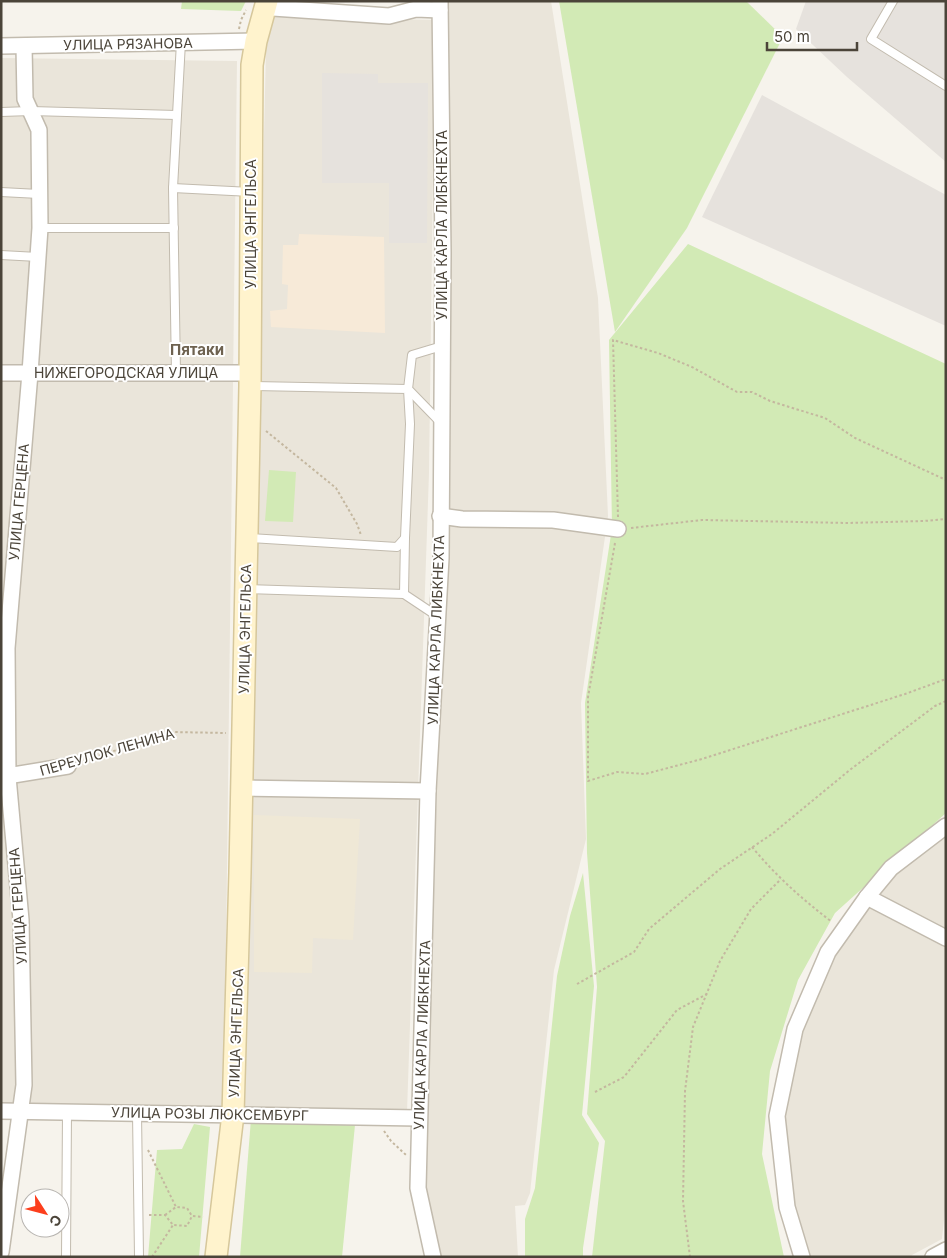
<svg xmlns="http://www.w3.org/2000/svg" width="947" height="1258" font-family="Inter,sans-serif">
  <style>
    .residential { fill: #eae5da }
    .commercial { fill: #f7ead8 }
    .industrial { fill: #e6e2dd }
    .education { fill: #efe8d6 }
    .green { fill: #d2eab5 }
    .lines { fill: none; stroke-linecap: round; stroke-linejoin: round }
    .lane-casing { stroke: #c2bbae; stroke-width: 10 }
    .street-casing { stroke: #c2bbae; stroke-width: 18 }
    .secondary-casing { stroke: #d6c79b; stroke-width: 24 }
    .path { stroke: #c4b79f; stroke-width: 2; stroke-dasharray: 2.5 2.5; stroke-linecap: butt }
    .lane { stroke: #fff; stroke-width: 8 }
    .street { stroke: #fff; stroke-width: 15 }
    .secondary { stroke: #fff3cd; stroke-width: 21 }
    .labels { text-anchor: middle; stroke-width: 4; stroke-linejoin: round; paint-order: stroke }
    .street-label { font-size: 14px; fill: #4b4439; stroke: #fff }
    .neighbourhood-label { font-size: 15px; font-weight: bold; fill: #6e6250; stroke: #fff }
  </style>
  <rect width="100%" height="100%" fill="#f6f3ec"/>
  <g class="residential">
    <polygon points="445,1 551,1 598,298 608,516 581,703 586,839 554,970 530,1193 525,1205 515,1206 518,1257 437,1257 423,1186 447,502"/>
    <polygon points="274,16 435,20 429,473 407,1112 242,1108 266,49"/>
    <polygon points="1,58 237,61 224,1110 1,1105"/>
    <polygon points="946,829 946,932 878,894 890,873"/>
    <polygon points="869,901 946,942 946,1200 942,1239 912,1255 911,1257 809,1257 793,1205 784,1123 788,1087 803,1025 827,965"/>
  </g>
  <polygon class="commercial" points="299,234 384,237 385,333 271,327 270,311 287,309 288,285 282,284 283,245 298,245"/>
  <g class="industrial">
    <polygon points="806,1 946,1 946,162 847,77 796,29"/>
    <polygon points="322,73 378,74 378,83 428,83 427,243 389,243 389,183 322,183"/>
    <polygon points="762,95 946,195 946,326 702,217"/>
  </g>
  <polygon class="education" points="254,815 360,819 353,940 313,938 312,973 254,972"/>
  <g class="green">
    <polygon points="182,1 246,1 241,11 181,9"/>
    <polygon points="559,1 746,1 783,37 687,228 615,332"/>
    <polygon points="688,244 946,364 946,813 835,913 798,980 770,1071 762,1154 784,1257 592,1257 605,1141 587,1114 597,987 587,853 585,703 612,528 609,340"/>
    <polygon points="269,470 296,472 293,522 265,521"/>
    <polygon points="583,873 594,986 582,1115 599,1143 583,1248 583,1257 525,1257 525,1219 535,1188 557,976 570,916"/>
    <polygon points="251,1119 355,1125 342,1257 240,1257"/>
    <polygon points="194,1124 210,1127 199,1257 148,1257 157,1150 182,1149"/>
  </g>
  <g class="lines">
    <g class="lane-casing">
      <g id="lane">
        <polyline points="893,1 871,39 946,86"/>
        <polyline points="1,112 31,111 176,115"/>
        <polyline points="173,188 251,192"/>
        <polyline points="1,192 39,194"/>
        <polyline points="40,228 174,228"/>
        <polyline points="1,255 38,257"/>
        <polyline points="176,373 173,188 181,42"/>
        <polyline points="441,423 408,389 412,355 442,346"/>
        <polyline points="249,538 397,547 405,538 410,424 408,389 251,386"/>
        <polyline points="405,538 404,594 437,616"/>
        <polyline points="246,589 404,594"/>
        <polyline points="137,1113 139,1257"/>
        <polyline points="66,1257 67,1112"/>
      </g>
    </g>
    <g class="street-casing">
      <g id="street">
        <polyline points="265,5 273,8 389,16 416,9 440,10"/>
        <polyline points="1,46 256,41"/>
        <polyline points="1,373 250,373"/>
        <polyline points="440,516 462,519 553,520 618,529"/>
        <polyline points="1,777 68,766"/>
        <polyline points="242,788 428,791"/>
        <polyline points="867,897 946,938"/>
        <polyline points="1,1111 419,1118"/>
        <polyline points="1,1252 24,1085 21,920 8,777 7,648 30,373 40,228 39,130 25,99 24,46"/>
        <polyline points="433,1257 418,1188 428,791 441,558 443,253 440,1"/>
        <polyline points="802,1257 787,1207 777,1116 795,1029 828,952 867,897 891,868 946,826"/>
        <polyline points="933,1257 946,1250"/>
      </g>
    </g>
    <g class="secondary-casing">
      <polyline id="secondary" points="216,1257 233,1114 240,872 250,386 252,65 256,41 267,1"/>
    </g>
    <g class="path">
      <polyline points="239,29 241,20 246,10"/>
      <polyline points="266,431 336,488 357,524 361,535"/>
      <polyline points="618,517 613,340 658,353 692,367 737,392 752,392 770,401 825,418 855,438 946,480"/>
      <polyline points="631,528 702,520 848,523 924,521 946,519"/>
      <polyline points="615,543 588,697 588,781 617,772 645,774 702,759 905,694 946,679"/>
      <polyline points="80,762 172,732 226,733"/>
      <path d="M752,847C777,877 802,899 832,922"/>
      <polyline points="577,984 634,952 649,929 720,869 772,834 851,769 935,706 946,701"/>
      <polyline points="595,1092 624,1077 677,1010 707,994"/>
      <polyline points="384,1131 391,1141 406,1155"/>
      <polyline points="148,1150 176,1207"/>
      <polyline points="149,1215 165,1215 173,1225 187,1226 192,1216 203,1217"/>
      <polyline points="165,1215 176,1207 187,1208 192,1216"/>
      <polyline points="152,1257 173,1225"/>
      <polyline points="690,1257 683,1201 685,1091 693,1027 720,961 751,909 781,879"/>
    </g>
    <use href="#lane" class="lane"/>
    <use href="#street" class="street"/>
    <use href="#secondary" class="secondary"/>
  </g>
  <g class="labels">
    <g class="street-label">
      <text transform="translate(128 44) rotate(-1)" y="5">УЛИЦА РЯЗАНОВА</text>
      <text transform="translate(251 224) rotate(-90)" y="5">УЛИЦА ЭНГЕЛЬСА</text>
      <text transform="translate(442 225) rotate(-90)" y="5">УЛИЦА КАРЛА ЛИБКНЕХТА</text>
      <text x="126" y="378">НИЖЕГОРОДСКАЯ УЛИЦА</text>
      <text transform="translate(19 502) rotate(-85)" y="5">УЛИЦА ГЕРЦЕНА</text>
      <text transform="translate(245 629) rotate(-89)" y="5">УЛИЦА ЭНГЕЛЬСА</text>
      <text transform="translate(436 630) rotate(-88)" y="5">УЛИЦА КАРЛА ЛИБКНЕХТА</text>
      <text transform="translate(107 752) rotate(-16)" y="5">ПЕРЕУЛОК ЛЕНИНА</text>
      <text transform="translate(18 906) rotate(-94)" y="5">УЛИЦА ГЕРЦЕНА</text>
      <text transform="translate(236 1033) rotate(-88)" y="5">УЛИЦА ЭНГЕЛЬСА</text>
      <text transform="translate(422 1035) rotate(-88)" y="5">УЛИЦА КАРЛА ЛИБКНЕХТА</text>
      <text transform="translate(210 1114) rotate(1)" y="5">УЛИЦА РОЗЫ ЛЮКСЕМБУРГ</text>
    </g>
    <g class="neighbourhood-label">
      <text x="197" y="355">Пятаки</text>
    </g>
  </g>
  <rect width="947" height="1258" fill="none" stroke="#4b4439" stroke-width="5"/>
  <g transform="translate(45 1213) rotate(126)"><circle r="24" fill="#ffffff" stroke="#b7b4b0"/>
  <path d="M0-4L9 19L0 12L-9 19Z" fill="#fc3f1d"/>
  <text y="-8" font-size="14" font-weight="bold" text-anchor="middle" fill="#4b4439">С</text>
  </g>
  <path d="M767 42v8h90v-8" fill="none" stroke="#4b4439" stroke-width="2.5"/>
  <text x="774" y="42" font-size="15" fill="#4b4439" stroke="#ffffff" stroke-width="4" paint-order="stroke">50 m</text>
</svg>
